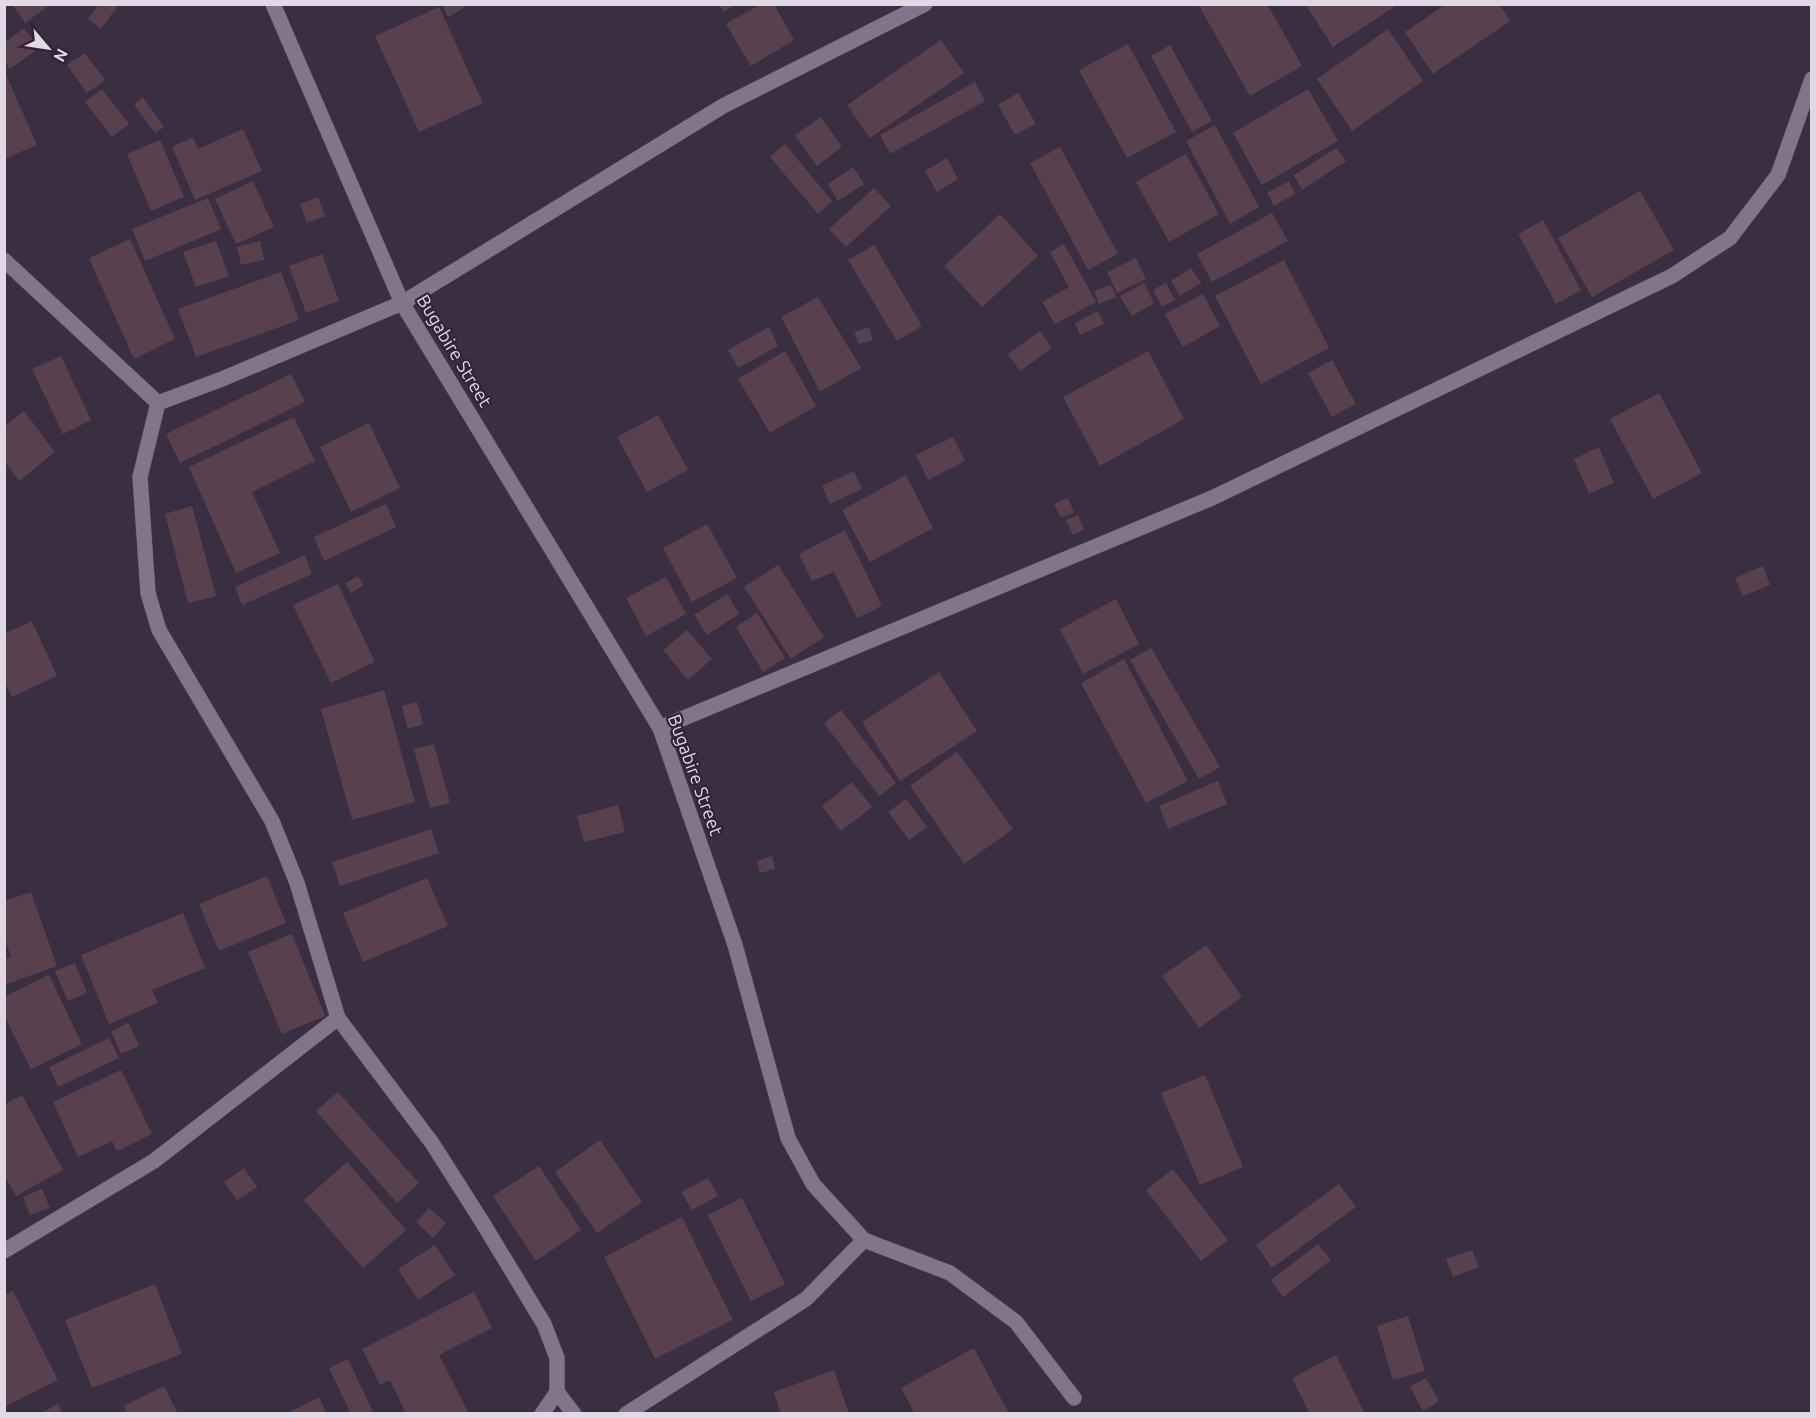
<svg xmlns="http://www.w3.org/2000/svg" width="1816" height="1418" font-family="Ubuntu,sans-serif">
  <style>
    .building { fill: #59404d }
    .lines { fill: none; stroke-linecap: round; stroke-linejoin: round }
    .minor-casing { stroke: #564c5d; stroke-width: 16 }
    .minor { stroke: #83748b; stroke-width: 15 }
    .labels { text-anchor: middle; stroke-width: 4.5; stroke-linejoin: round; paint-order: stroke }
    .street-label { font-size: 18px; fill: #e0d8e4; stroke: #302437 }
  </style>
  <rect width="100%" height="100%" fill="#3a2e42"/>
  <g class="building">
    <polygon points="12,4 51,4 25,23"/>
    <polygon points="99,4 119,4 101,29 88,19"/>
    <polygon points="442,4 462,4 464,8 448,17"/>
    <polygon points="719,4 738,4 723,12"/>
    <polygon points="761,4 774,4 794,40 751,66 726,24"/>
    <polygon points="1198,4 1267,4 1302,66 1250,96"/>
    <polygon points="1305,4 1392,4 1394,7 1333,47"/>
    <polygon points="1446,4 1499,4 1510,21 1433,74 1405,32"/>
    <polygon points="439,7 483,103 419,132 375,36"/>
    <polygon points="24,28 39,48 10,69 4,61 4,43"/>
    <polygon points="1388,29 1423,81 1352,131 1317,79"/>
    <polygon points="941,40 964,73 870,138 847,105"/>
    <polygon points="1128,44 1176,132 1127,158 1079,70"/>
    <polygon points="1170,45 1212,121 1192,132 1151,56"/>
    <polygon points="85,53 105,80 87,93 67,65"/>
    <polygon points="4,70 37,145 4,159"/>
    <polygon points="975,82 985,101 890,154 880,135"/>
    <polygon points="102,89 129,124 112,137 85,102"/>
    <polygon points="1308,89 1338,141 1262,185 1233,133"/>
    <polygon points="1018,93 1036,124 1015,135 998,105"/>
    <polygon points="143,97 164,127 155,133 134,104"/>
    <polygon points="821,117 842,147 817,166 795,135"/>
    <polygon points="1215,125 1259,207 1230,224 1186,141"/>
    <polygon points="243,129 262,171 195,200 172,147 193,137 198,149"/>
    <polygon points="160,140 184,197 151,211 127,154"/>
    <polygon points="785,144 832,201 818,214 770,157"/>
    <polygon points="1060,147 1118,254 1088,270 1030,163"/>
    <polygon points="1336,148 1346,161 1302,190 1294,175"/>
    <polygon points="1186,154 1219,214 1169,242 1136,182"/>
    <polygon points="947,158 958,179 937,192 925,171"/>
    <polygon points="853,167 864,184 838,201 828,184"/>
    <polygon points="253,181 274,227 236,244 215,199"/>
    <polygon points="1289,181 1295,194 1274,206 1267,193"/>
    <polygon points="874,188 891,206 846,247 829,229"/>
    <polygon points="1640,191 1674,250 1592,297 1558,238"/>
    <polygon points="318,197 325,216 307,223 300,204"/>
    <polygon points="208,198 221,229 145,261 132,229"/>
    <polygon points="1272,213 1288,241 1212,282 1197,254"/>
    <polygon points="1000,214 1038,256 982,307 944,266"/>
    <polygon points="1543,220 1581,290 1556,304 1518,234"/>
    <polygon points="130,239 175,339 134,359 89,258"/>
    <polygon points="216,241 229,276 196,287 183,252"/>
    <polygon points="260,241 264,260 241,265 237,247"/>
    <polygon points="1064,244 1096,302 1055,324 1042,302 1069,287 1050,252"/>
    <polygon points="874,245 922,326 897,341 848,260"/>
    <polygon points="322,254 339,301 306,313 289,266"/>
    <polygon points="1136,258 1146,279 1117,293 1107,272"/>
    <polygon points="1284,260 1329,348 1261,384 1215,296"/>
    <polygon points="1191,268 1201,283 1180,296 1171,281"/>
    <polygon points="281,272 299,320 196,357 178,309"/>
    <polygon points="1144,283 1154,303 1132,316 1120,296"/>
    <polygon points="1166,283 1175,300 1162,307 1153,290"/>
    <polygon points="1111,285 1116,297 1099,304 1094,291"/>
    <polygon points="1203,294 1220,326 1183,347 1165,314"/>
    <polygon points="818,297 861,368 820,392 781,317"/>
    <polygon points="1098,311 1104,324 1080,335 1075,323"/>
    <polygon points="769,327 778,346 738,368 728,350"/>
    <polygon points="869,327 873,340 859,344 854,332"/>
    <polygon points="1040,331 1052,348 1020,371 1008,354"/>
    <polygon points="785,351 816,406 770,433 738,379"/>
    <polygon points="1148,351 1184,419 1100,466 1063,397"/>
    <polygon points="61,356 91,420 63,434 32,369"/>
    <polygon points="1332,360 1356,404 1332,417 1308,373"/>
    <polygon points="291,374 305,402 180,463 166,434"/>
    <polygon points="1659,393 1702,473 1653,499 1610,419"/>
    <polygon points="24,411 55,452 19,481 4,461 4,427"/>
    <polygon points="658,415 688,470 647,492 617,437"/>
    <polygon points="294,417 315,461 252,492 280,553 236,573 189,467"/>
    <polygon points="369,423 400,488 351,512 320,447"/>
    <polygon points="953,437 965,461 928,480 916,455"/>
    <polygon points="1599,447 1614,483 1589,494 1574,459"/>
    <polygon points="854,471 862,489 830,504 822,486"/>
    <polygon points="906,475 933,528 870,562 842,510"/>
    <polygon points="1068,498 1074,512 1061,518 1054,504"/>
    <polygon points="386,504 396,527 324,561 314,537"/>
    <polygon points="192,506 216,596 188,603 165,514"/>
    <polygon points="1078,515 1084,530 1073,535 1066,520"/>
    <polygon points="707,524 737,578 692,602 663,548"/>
    <polygon points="845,530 882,606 857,618 834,572 812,581 799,554"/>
    <polygon points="305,555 312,574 242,605 235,587"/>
    <polygon points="778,565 824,637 791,659 744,587"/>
    <polygon points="1763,566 1770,585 1743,596 1735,578"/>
    <polygon points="358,576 363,585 351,593 345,583"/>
    <polygon points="666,577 686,614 646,636 626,598"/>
    <polygon points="338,584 375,662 331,683 293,605"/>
    <polygon points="727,594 739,614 707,635 694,615"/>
    <polygon points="1116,599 1139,644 1083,674 1060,629"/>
    <polygon points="757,613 785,658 763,672 736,627"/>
    <polygon points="32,621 57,676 12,697 4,681 4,634"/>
    <polygon points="687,630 712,659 688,680 663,650"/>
    <polygon points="1151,648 1220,767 1199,779 1130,660"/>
    <polygon points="1124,659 1188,781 1146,803 1081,683"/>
    <polygon points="939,672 977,731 900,781 862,722"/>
    <polygon points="384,690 415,802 352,820 321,709"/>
    <polygon points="417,702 423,724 408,729 402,706"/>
    <polygon points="841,710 896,783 879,796 824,723"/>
    <polygon points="434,744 450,803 430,808 414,749"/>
    <polygon points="957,752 1013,829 964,864 910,786"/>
    <polygon points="1218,781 1227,804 1168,829 1159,806"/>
    <polygon points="852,782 872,807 841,831 822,806"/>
    <polygon points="906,799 927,827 909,840 888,812"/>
    <polygon points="618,805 625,832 584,842 577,816"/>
    <polygon points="431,829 439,853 340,886 332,862"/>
    <polygon points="772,856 775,869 760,873 757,861"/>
    <polygon points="267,876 286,923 219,951 199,904"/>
    <polygon points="427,878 448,926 363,962 343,913"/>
    <polygon points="31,892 57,966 4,985 4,960 11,957 4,937 4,901"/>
    <polygon points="183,913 205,968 152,990 158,1003 109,1024 81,955"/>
    <polygon points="292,934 325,1016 282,1034 248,952"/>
    <polygon points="1206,945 1242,997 1199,1028 1162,976"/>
    <polygon points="75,963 87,993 68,1001 55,971"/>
    <polygon points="49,975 82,1044 31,1069 4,1015 4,997"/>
    <polygon points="129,1023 139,1046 121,1054 111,1031"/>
    <polygon points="109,1038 119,1058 58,1087 49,1067"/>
    <polygon points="121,1070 152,1134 117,1151 112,1141 78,1157 53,1102"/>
    <polygon points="1205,1075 1243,1167 1200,1185 1161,1093"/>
    <polygon points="338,1092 419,1183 397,1203 316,1111"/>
    <polygon points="22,1095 63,1170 16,1196 4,1175 4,1105"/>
    <polygon points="600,1140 642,1202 597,1233 555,1172"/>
    <polygon points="347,1162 406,1230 363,1268 304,1200"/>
    <polygon points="539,1166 581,1230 536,1261 493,1196"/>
    <polygon points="244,1168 257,1187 237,1200 224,1182"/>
    <polygon points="1173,1169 1228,1240 1201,1261 1146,1190"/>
    <polygon points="708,1178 718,1196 692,1210 681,1192"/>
    <polygon points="1339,1184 1356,1207 1272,1268 1256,1245"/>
    <polygon points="42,1189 50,1208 30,1215 23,1197"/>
    <polygon points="742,1198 785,1284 751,1301 708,1215"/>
    <polygon points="429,1208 446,1223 433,1238 416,1222"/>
    <polygon points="682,1217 733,1320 655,1359 604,1257"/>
    <polygon points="1318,1244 1331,1260 1283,1297 1271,1280"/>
    <polygon points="435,1245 455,1275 418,1300 398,1269"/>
    <polygon points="1472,1250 1479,1267 1453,1277 1446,1259"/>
    <polygon points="155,1284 182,1354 92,1388 65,1320"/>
    <polygon points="13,1291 58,1380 4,1407 4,1295"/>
    <polygon points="474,1292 492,1328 439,1355 469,1414 406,1414 390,1380 380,1385 362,1349"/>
    <polygon points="1408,1316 1425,1371 1393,1380 1377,1326"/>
    <polygon points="974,1348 1008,1412 915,1414 901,1388"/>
    <polygon points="1336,1355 1365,1414 1310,1414 1292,1378"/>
    <polygon points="348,1359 374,1414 351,1414 329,1368"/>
    <polygon points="834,1370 849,1414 781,1414 774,1392"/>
    <polygon points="1426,1378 1439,1401 1423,1411 1410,1387"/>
    <polygon points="164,1386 178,1414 127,1414 124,1406"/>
    <polygon points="319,1397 327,1414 286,1414"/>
    <polygon points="58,1404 63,1414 40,1414"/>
  </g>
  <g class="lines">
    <g class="minor-casing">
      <g id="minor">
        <polyline points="273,4 402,303 660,728 735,945 788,1138 813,1184 864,1240 950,1273 1016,1322 1074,1398"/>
        <polyline points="4,260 158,403"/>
        <polyline points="660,728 1212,498 1672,276 1730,238 1778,175 1812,79"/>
        <polyline points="338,1018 432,1143 481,1220 544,1324 557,1358 557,1392 542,1414"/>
        <polyline points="4,1251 154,1161 338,1018 297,883 272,821 159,630 148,593 140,477 158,403 222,379 402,303 723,106 925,4"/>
        <polyline points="557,1392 574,1414"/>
        <polyline points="626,1414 806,1299 864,1240"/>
      </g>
    </g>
    <use href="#minor" class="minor"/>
  </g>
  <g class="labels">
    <g class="street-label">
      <text transform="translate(454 351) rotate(59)" y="6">Bugabire Street</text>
      <text transform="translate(695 775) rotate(70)" y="6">Bugabire Street</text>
    </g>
  </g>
  <rect width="1816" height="1418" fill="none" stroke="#e0d8e4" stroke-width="12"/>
  <g transform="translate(48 48) rotate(119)" stroke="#302437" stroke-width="4.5" paint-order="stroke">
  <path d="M0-4.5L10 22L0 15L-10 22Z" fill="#e0d8e4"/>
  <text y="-9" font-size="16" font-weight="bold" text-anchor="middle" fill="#e0d8e4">N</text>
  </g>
</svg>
